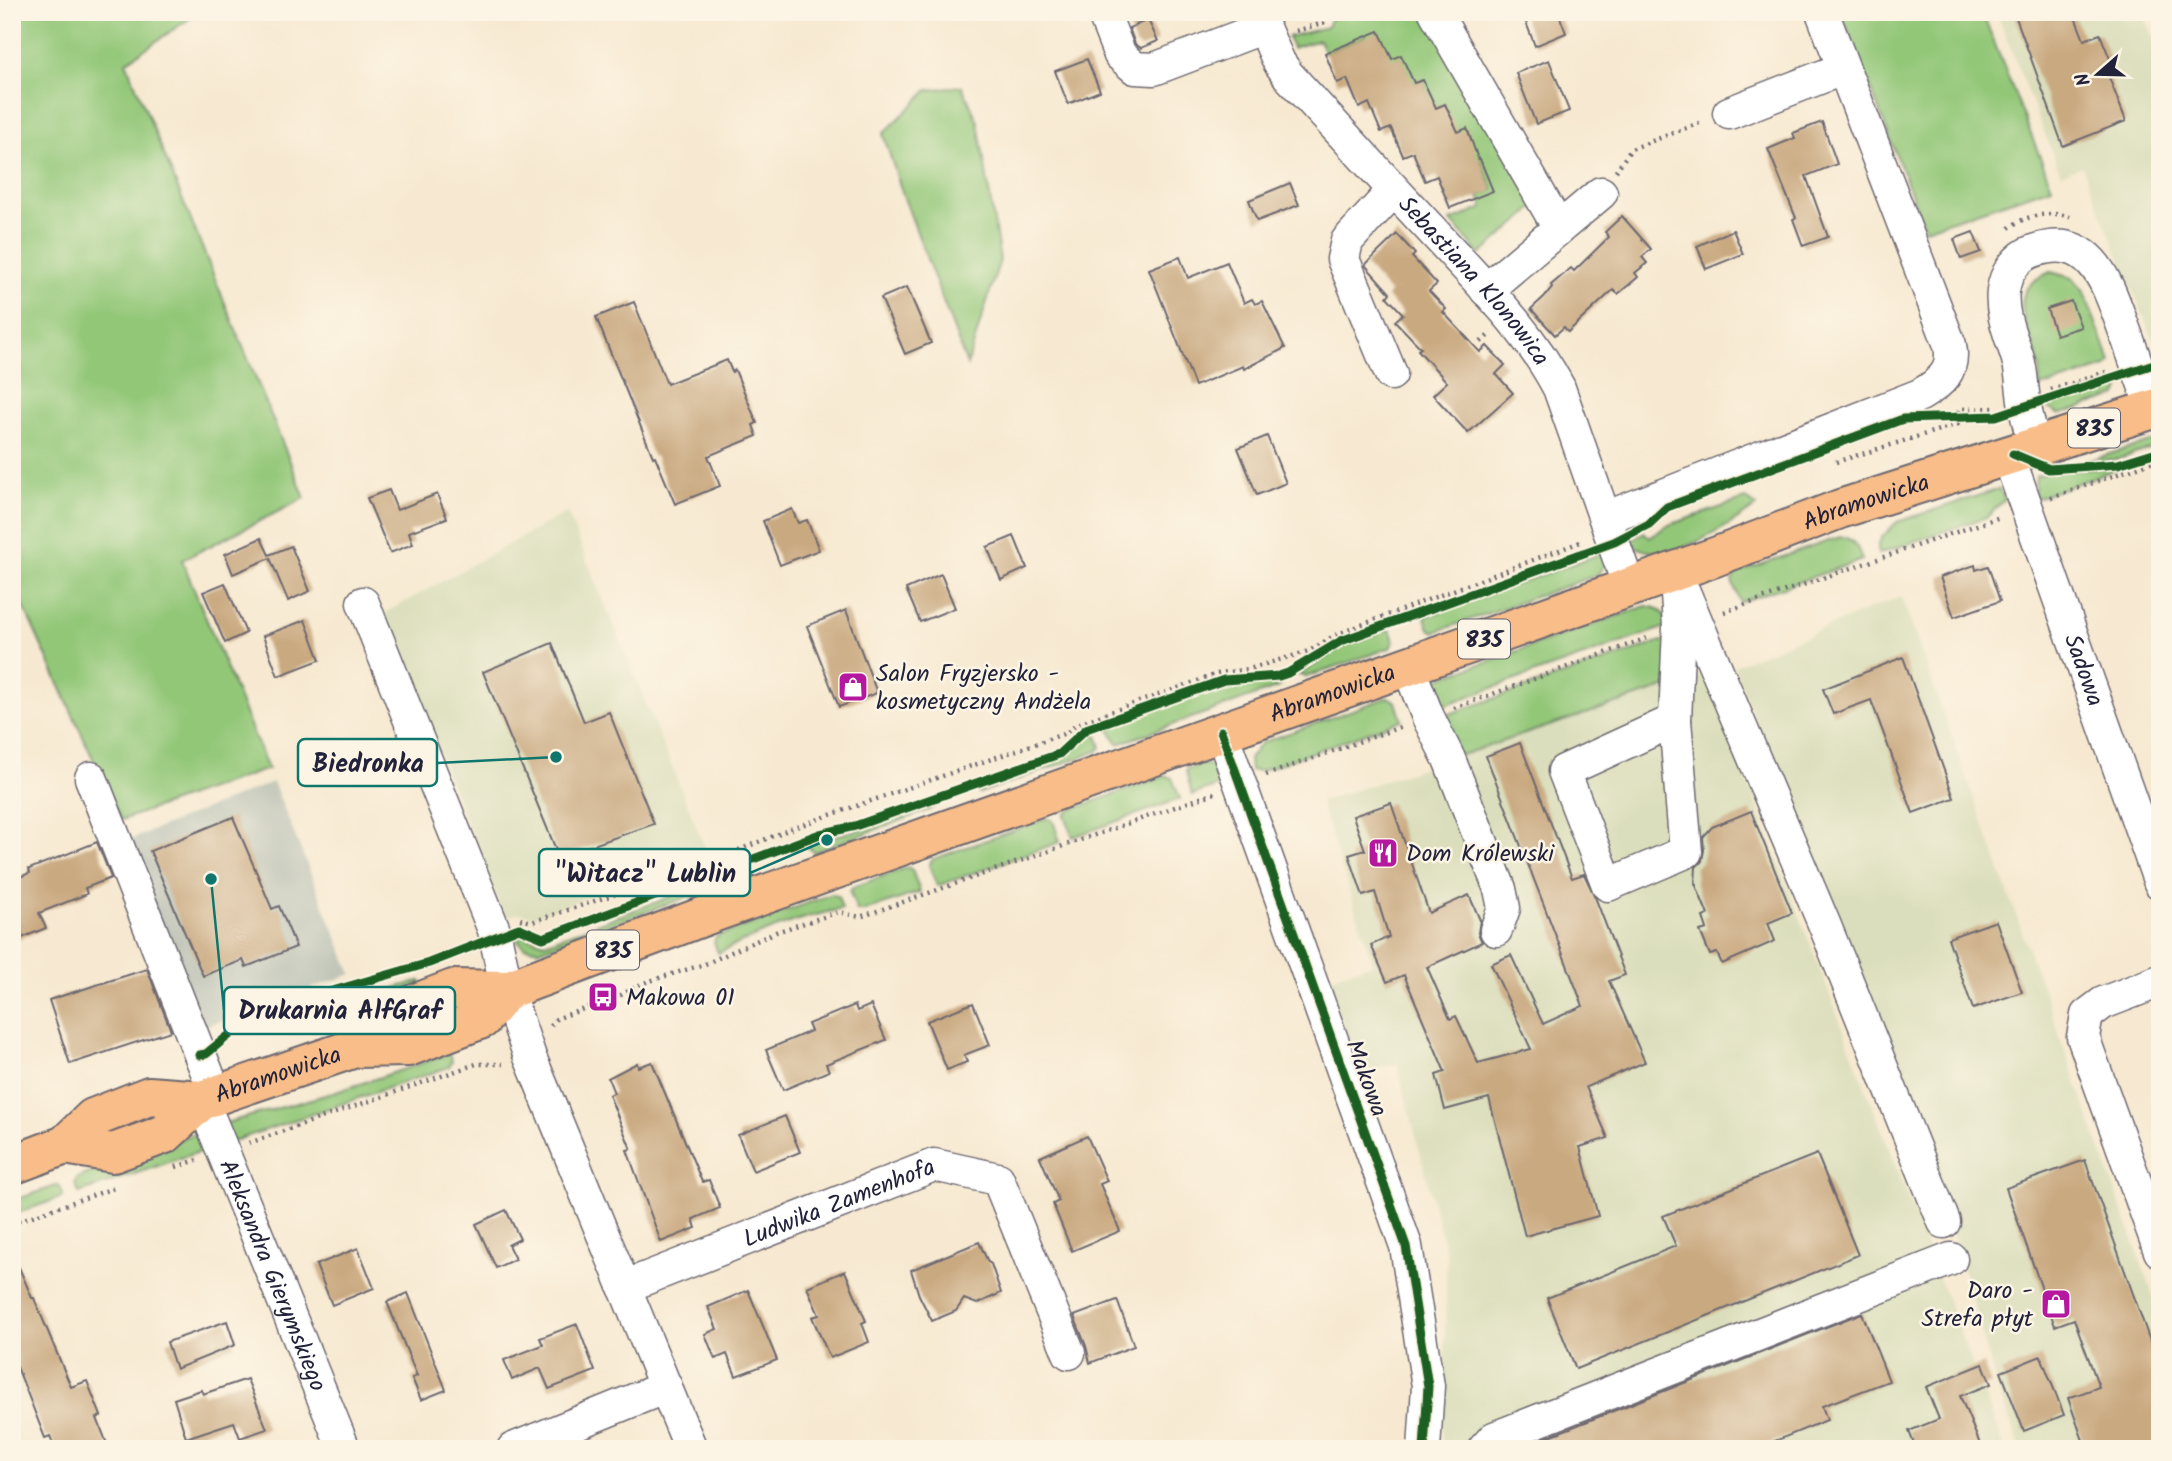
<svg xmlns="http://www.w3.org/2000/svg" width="2172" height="1461" font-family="Kalam,sans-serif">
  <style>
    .built { fill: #dbdebc }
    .industrial { fill: #c1c6b9 }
    .green { fill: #93c778; stroke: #5a745a; stroke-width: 2 }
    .building { fill: #c9a980 }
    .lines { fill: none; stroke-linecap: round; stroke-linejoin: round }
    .minor-casing { stroke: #6d6870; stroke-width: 35 }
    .major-casing { stroke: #6d6870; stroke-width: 42 }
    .path { stroke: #6d6870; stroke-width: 4.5; stroke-dasharray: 2 5; stroke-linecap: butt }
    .minor { stroke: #fff; stroke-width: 32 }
    .major { stroke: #f8bd88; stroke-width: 38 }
    .cycleway-casing { stroke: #fcf5e5; stroke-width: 13 }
    .cycleway { stroke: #1b5e20; stroke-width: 9 }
    .labels { text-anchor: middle; stroke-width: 5; stroke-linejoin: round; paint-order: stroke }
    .shield { fill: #fcf5e5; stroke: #63616e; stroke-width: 2 }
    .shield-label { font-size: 23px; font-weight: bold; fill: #22223b }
    .street-label { font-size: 24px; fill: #22223b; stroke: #fcf5e5 }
    .poi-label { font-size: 24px; fill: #22223b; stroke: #fcf5e5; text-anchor: start }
    .leader { fill: none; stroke: #0f766e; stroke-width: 2.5 }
    .callout-dot { fill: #0f766e; stroke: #fcf5e5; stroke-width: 2.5 }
    .callout { fill: #fcf5e5; stroke: #0f766e; stroke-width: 2.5 }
    .callout-label { font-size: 26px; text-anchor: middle; font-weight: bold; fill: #22223b }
  </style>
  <rect width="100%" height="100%" fill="#fcf5e5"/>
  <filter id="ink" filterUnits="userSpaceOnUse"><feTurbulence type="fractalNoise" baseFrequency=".0143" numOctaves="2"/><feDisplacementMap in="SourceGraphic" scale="14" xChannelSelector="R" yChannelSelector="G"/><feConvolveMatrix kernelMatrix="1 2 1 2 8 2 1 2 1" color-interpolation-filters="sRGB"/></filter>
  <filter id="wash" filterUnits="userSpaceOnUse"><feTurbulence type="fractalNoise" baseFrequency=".00686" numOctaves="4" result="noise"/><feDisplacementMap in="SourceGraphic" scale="28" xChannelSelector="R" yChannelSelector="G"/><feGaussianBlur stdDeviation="1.57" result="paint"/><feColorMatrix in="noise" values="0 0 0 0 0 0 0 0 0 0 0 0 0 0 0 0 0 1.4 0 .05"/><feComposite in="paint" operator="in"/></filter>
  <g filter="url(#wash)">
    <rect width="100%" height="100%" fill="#f7e9d1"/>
    <g class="built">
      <polygon points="1996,12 2143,12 2160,54 2160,337 2153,339 2082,166 2061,174"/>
      <polygon points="567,512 708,855 534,916 518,913 505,918 383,614"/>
      <polygon points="1901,596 2160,1314 2160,1449 2021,1449 2000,1396 1940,1190 1734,666"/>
      <polygon points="1706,674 2005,1449 1442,1449 1447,1256 1397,1064 1359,1072 1327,979 1373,963 1320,802"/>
    </g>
    <polygon class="industrial" points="273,782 352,974 201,1028 124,842"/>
    <g class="green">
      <polygon points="12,12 199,12 126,62 305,498 182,560 268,769 121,820 12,581"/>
      <polygon points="1333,12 1428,12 1536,206 1480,255 1451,221 1483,208 1479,196 1493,190 1480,159 1477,160 1455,133 1445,104 1433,109 1423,80 1411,84 1366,36 1325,53 1319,40 1292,48 1288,37 1327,27"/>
      <polygon points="1841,12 1982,12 2052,187 1925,229"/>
      <polygon points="962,86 978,122 1000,260 967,365 903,195 883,134 928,90"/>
      <path d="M2051,272L2072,278L2083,290L2111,362L2106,367L2051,385L2039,386C2040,379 2041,371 2039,364C2031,329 2000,290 2051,272Z"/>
      <polygon points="2118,381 2120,389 2117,396 2059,415 2046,406"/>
      <polygon points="2160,439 2160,446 2115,460 2083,462"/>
      <polygon points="2122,467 2034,499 2036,476 2055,471"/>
      <polygon points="1999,489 2005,499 1987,517 1878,554 1878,546 1882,537 1897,522"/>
      <path d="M1745,499L1757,506C1729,526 1661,572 1630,542L1644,532L1650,538L1666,526Z"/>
      <path d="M1840,537C1853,537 1859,549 1862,560L1740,602L1732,581L1736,573Z"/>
      <polygon points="1608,551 1605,564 1597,575 1435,632 1429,629 1425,617"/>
      <path d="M1646,606C1660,607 1664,613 1669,626L1433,709L1426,683Z"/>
      <polygon points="1390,629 1394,641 1390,648 1306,677 1299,675 1343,646"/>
      <polygon points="1669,639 1667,687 1455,757 1437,718"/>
      <polygon points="1282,682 1279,687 1118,744 1107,725 1225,684"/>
      <polygon points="1388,697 1396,702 1402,720 1260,771 1250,770 1249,759 1261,743"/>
      <polygon points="1095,730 1101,747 1098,751 979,793 974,789 1061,757 1088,732"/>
      <polygon points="1205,764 1215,767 1225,780 1218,786 1192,795 1186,771 1187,768"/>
      <polygon points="1166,776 1172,778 1180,799 1073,837 1065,815 1069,810"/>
      <polygon points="933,803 934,806 929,810 814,852 804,844 858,830"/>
      <polygon points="1048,818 1053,821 1060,842 937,886 929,865 933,859"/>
      <polygon points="908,867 912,870 920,892 865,911 857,911 850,892 853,887"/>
      <polygon points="700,886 696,894 540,950 524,947 513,935 525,936 545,943"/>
      <path d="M832,894L838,897L842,909C795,918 761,933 718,953L714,942L716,937Z"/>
      <polygon points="420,981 421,983 416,989 350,1004 344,1002"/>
      <polygon points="449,1054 452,1061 449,1067 225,1144 222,1124 336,1092"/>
      <polygon points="196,1133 203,1135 207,1149 79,1193 75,1183 77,1178"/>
      <polygon points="59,1185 63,1197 12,1215 12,1201"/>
    </g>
    <g id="blocks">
      <g class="building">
        <polygon points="1522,12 1558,12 1566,33 1535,46"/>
        <polygon points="2014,12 2073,12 2084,40 2100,34 2112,64 2105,67 2126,121 2063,146"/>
        <polygon points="1148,20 1158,41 1141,48 1135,44 1129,28"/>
        <polygon points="1379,31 1392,59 1401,55 1414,83 1423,80 1436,108 1445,104 1458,132 1467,128 1478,159 1480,159 1493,191 1450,208 1437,176 1425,181 1413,152 1403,156 1391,128 1381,132 1369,103 1359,108 1347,79 1337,83 1325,53"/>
        <polygon points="1087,59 1100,91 1068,104 1055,71"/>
        <polygon points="1549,60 1569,111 1536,124 1516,73"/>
        <polygon points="1822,122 1837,164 1806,176 1828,237 1803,246 1793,219 1796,218 1768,149 1795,138 1793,133"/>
        <polygon points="1290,183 1299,205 1257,221 1249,200"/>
        <polygon points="1622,216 1651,249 1642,257 1647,263 1635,273 1638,277 1618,294 1613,290 1568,332 1564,327 1555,335 1531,309 1544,297 1552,287 1551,285 1571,268 1574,271 1609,237 1605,232"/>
        <polygon points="1733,230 1743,254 1706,269 1697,246"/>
        <polygon points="1973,232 1981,252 1961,259 1954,239"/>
        <polygon points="1397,234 1415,254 1412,257 1437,284 1429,291 1446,309 1443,312 1480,352 1487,346 1505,365 1496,374 1513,393 1468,433 1433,395 1447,382 1418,350 1421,348 1395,321 1403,314 1387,297 1390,293 1365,265"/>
        <polygon points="1180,257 1188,278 1227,262 1244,303 1252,299 1255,304 1262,301 1285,348 1244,369 1243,366 1195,386 1149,269"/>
        <polygon points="907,287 931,343 905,354 881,298"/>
        <polygon points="2071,301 2081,327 2056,335 2047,309"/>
        <polygon points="634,302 667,384 727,360 732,372 735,370 757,423 753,425 757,436 708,456 720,486 675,504 655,456 653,457 596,317"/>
        <polygon points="1267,436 1286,483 1257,495 1238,448"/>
        <polygon points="389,490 397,510 437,494 447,518 409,532 413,544 390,553 367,498"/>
        <polygon points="792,509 798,523 807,520 819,550 780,565 763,521"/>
        <polygon points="1014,536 1027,568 1001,580 987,547"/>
        <polygon points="261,538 269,555 291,546 310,591 288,601 270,558 233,574 225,554"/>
        <polygon points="1975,565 1976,570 1988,566 2000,601 1954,617 1940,577"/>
        <polygon points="941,574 955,608 920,622 906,589"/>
        <polygon points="225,583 246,633 225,643 203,592"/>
        <polygon points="846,610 877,693 839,707 807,626"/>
        <polygon points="305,620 320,660 278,676 263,636"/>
        <polygon points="552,643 584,722 609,712 654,824 559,857 483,672"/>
        <polygon points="1903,657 1954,798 1913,813 1871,700 1833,714 1823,689"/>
        <polygon points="1520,743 1572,878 1584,874 1595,897 1625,975 1609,981 1645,1062 1586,1087 1608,1138 1580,1147 1598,1216 1525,1236 1489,1098 1445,1110 1436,1075 1445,1072 1404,975 1387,982 1371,945 1389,937 1375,892 1363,896 1349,855 1365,850 1353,816 1391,803 1429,913 1469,895 1480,920 1478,933 1482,942 1427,967 1450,1019 1456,1016 1478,1063 1531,1049 1491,964 1511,955 1543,1024 1583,1006 1486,756"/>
        <polygon points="1751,811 1792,913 1768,923 1775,941 1722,964 1717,953 1710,955 1700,931 1707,929 1703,917 1708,915 1695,883 1696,867 1702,861 1704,850 1703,837 1712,827"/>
        <polygon points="233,817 272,909 279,906 296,947 246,967 243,960 203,976 150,851"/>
        <polygon points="97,842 111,878 85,888 87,894 39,913 46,928 12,942 12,880 30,873 29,869"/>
        <polygon points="1996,921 2022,992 1973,1009 1948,938"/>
        <polygon points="147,969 171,1031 70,1064 49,1000"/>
        <polygon points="973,1003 990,1045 964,1055 967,1062 947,1070 927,1021"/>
        <polygon points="855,1005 857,1011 871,1005 886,1040 826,1064 829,1071 783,1090 766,1050 811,1031 808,1024"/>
        <polygon points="652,1062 702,1182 709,1180 720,1208 693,1219 696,1228 661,1242 627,1150 631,1149 609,1095 614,1093 608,1078 637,1063 638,1067"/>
        <polygon points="785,1116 800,1152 753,1171 738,1135"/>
        <polygon points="1087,1136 1107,1181 1100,1184 1120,1231 1072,1251 1053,1204 1059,1201 1040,1157"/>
        <polygon points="1817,1154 1858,1255 1576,1369 1547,1298 1676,1246 1663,1216"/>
        <polygon points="2085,1160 2160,1369 2160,1449 2086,1449 2068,1398 2099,1387 2074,1319 2055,1326 2006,1188"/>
        <polygon points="506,1210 520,1239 508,1245 515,1259 496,1268 476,1224"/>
        <polygon points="979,1242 988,1262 991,1264 1001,1293 977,1304 964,1299 956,1311 932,1321 919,1295 911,1270"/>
        <polygon points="358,1248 374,1288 332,1305 316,1265"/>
        <polygon points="12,1251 32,1298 34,1298 71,1387 87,1381 101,1416 97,1418 109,1449 55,1449 50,1436 45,1438 12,1354"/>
        <polygon points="845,1271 866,1321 862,1323 869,1342 830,1358 812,1317 819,1315 807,1287"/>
        <polygon points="748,1290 777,1360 736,1376 727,1354 715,1359 705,1334 717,1329 708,1307"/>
        <polygon points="408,1293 446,1390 421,1400 412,1378 417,1376 387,1302"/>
        <polygon points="1117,1300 1134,1346 1090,1363 1086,1346 1074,1316"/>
        <polygon points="1862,1313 1889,1381 1822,1406 1827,1420 1755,1449 1517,1449"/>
        <polygon points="227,1321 235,1345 176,1369 167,1342"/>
        <polygon points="577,1324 595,1371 549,1389 540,1368 512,1380 504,1360 543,1345 540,1338"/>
        <polygon points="2041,1356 2064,1415 2024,1431 2001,1372"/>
        <polygon points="1983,1364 1991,1384 1960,1396 1982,1449 1916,1449 1909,1431 1939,1419 1926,1387"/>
        <polygon points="247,1379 267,1429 240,1438 234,1422 186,1438 174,1399 201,1390 203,1394"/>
      </g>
    </g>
  </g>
  <g filter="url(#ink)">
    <use href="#blocks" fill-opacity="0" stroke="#6d6870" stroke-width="2"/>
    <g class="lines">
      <g class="minor-casing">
        <g id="minor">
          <polyline points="1103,12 1120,55 1135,68 1154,69 1262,28"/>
          <path id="s1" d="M1257,12L1279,62L1288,75C1339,130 1389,185 1440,239C1483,286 1529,331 1559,388L1629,587"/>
          <polyline points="1435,12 1559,228"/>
          <polyline points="1729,113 1842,69"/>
          <polyline points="1486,290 1601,193"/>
          <polyline points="1391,374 1343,259 1347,241 1394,190"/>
          <path d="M2035,447C2031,432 2026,416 2024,400C2022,388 2022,376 2019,363C2013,340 2000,316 2003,291C2005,274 2016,257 2033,251C2094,230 2108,287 2124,329C2134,356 2143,383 2153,410"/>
          <path id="s2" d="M2008,455L2160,883"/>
          <path d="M1605,518L1920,395C1941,383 1955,371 1950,345L1822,12"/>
          <polyline points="1675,571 1825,926 1944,1222"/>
          <polyline points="363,603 494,930 507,990 530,1057 691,1449"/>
          <polyline points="1408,666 1428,717 1449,759 1500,889 1504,908 1496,930"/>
          <polygon points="1675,720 1686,852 1608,885 1564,771"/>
          <polyline points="1675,720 1679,627 1677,593"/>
          <polyline points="1221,731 1406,1246 1428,1386 1424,1449"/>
          <polyline points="91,778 216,1095"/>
          <polyline points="2160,981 2103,1003 2087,1015 2083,1037 2160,1251"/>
          <path id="s3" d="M202,1100L344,1449"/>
          <path id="s4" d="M624,1287L934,1165L998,1179L1069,1353"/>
          <polyline points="513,1449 666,1387"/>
          <polyline points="1484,1449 1494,1438 1951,1259"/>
        </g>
      </g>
      <g class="major-casing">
        <g id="major">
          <path id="s5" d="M355,1048L390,1013L453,989L507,990L718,911L1715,557L1840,509L2160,407"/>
          <polyline points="65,1145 113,1153 165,1134 202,1100"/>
          <path id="s6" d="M12,1165L65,1145L93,1118L149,1096L202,1100L355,1048L408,1047L482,1019L507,990"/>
        </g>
      </g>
      <g class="path">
        <polyline points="1296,31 1323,23 1330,12"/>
        <polyline points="1616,171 1631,149 1702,122"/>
        <path d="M2009,228C2023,216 2052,210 2070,217"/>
        <polyline points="1481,342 1490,334"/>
        <polyline points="2051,390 2109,371"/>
        <polyline points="1836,462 1958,424 1959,409 1996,408"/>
        <polyline points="2051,498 2160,459"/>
        <polyline points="1724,612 2000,517"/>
        <polyline points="1454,708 1650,637"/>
        <polyline points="1266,775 1403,726"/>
        <polyline points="520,919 532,922 702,865 793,828 1066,733 1077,724 1220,673 1249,669 1309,651 1335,635 1583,541"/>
        <polyline points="551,1026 556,1019 621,995 643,983 705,964 776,932 839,912 860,917 1215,793"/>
        <polyline points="249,1143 476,1064 503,1064"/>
        <polyline points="176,1167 197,1160"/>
        <polyline points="12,1223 117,1187"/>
        <polyline points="12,1439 16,1449"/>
        <polyline points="475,1449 487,1444"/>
      </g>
      <use href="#minor" class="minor"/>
      <use href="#major" class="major"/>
      <g class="cycleway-casing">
        <g id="cycleway">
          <polyline points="2013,454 2049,469 2118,464 2160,451"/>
          <polyline points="1221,731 1406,1246 1428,1386 1424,1449"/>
          <path d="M200,1055L206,1054C234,1031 274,995 312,997L429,963L519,928L543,938L820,834L855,826L1059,754L1086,729L1224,680L1279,676L1288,673L1341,641L1614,542L1649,524L1667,507L1903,419L1996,416L2160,362"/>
        </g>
      </g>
      <use href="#cycleway" class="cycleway"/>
    </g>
  </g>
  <defs>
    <g id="shop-square" transform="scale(1.575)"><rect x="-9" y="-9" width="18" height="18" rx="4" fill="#b5179e" stroke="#fcf5e5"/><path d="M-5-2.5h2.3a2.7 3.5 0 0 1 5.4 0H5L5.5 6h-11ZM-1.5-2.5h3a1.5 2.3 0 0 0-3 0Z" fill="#fff"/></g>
    <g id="restaurant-square" transform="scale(1.575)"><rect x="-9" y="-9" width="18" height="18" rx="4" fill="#b5179e" stroke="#fcf5e5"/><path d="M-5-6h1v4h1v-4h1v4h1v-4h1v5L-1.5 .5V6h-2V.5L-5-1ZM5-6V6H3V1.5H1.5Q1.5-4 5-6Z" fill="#fff"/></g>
    <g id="bus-square" transform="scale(1.575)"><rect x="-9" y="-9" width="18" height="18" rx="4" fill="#b5179e" stroke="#fcf5e5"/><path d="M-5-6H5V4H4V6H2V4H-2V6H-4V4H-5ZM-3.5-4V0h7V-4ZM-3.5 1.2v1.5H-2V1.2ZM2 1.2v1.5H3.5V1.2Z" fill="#fff"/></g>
  </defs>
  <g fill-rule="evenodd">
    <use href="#shop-square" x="853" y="687"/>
    <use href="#restaurant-square" x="1383" y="853"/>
    <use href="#bus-square" x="603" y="997"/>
    <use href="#shop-square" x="2056" y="1304"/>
  </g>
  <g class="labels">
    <g class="shield">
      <rect x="2068" y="408.5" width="52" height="39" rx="5"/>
      <rect x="1458" y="619.5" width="52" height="39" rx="5"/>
      <rect x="587" y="930.5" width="52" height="39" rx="5"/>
    </g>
    <g class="shield-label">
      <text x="2094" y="436">835</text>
      <text x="1484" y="647">835</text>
      <text x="613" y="958">835</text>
    </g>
    <g class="street-label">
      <text dy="8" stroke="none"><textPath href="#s1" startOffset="348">Sebastiana Klonowica</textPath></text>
      <text dy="8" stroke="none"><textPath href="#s5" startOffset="1615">Abramowicka</textPath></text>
      <text dy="8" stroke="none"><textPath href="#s2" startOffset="228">Sadowa</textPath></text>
      <text dy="8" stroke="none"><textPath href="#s5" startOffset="1048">Abramowicka</textPath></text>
      <text dy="8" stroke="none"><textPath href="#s6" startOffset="289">Abramowicka</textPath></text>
      <text transform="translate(1367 1078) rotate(70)" y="8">Makowa</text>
      <text dy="8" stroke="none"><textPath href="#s4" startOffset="231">Ludwika Zamenhofa</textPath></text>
      <text dy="8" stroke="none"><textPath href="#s3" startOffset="189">Aleksandra Gierymskiego</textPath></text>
    </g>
    <g class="poi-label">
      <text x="876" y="681">Salon Fryzjersko -<tspan x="876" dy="28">kosmetyczny Andżela</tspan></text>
      <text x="1406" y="861">Dom Królewski</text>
      <text x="626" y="1005">Makowa 01</text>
      <text x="2033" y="1298" text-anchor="end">Daro -<tspan x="2033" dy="28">Strefa płyt</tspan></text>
    </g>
  </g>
  <path class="leader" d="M556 757L437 763M827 840L750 873M211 879L224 1010"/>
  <g class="callout-dot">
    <circle cx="556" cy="757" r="7"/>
    <circle cx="827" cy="840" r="7"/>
    <circle cx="211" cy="879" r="7"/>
  </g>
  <g class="callout">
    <rect x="298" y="739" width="139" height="47" rx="7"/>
    <rect x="539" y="849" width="211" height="47" rx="7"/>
    <rect x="224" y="987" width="231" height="47" rx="7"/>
  </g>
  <g class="callout-label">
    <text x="368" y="772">Biedronka</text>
    <text x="645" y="882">"Witacz" Lublin</text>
    <text x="340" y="1019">Drukarnia AlfGraf</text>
  </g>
  <rect width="2172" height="1461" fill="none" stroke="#fcf5e5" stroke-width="42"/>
  <g transform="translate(2098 74) rotate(250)" stroke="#fcf5e5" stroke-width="5" paint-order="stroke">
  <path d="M0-5L12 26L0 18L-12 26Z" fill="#22223b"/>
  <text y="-10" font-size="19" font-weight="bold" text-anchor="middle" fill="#22223b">N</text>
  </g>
</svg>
